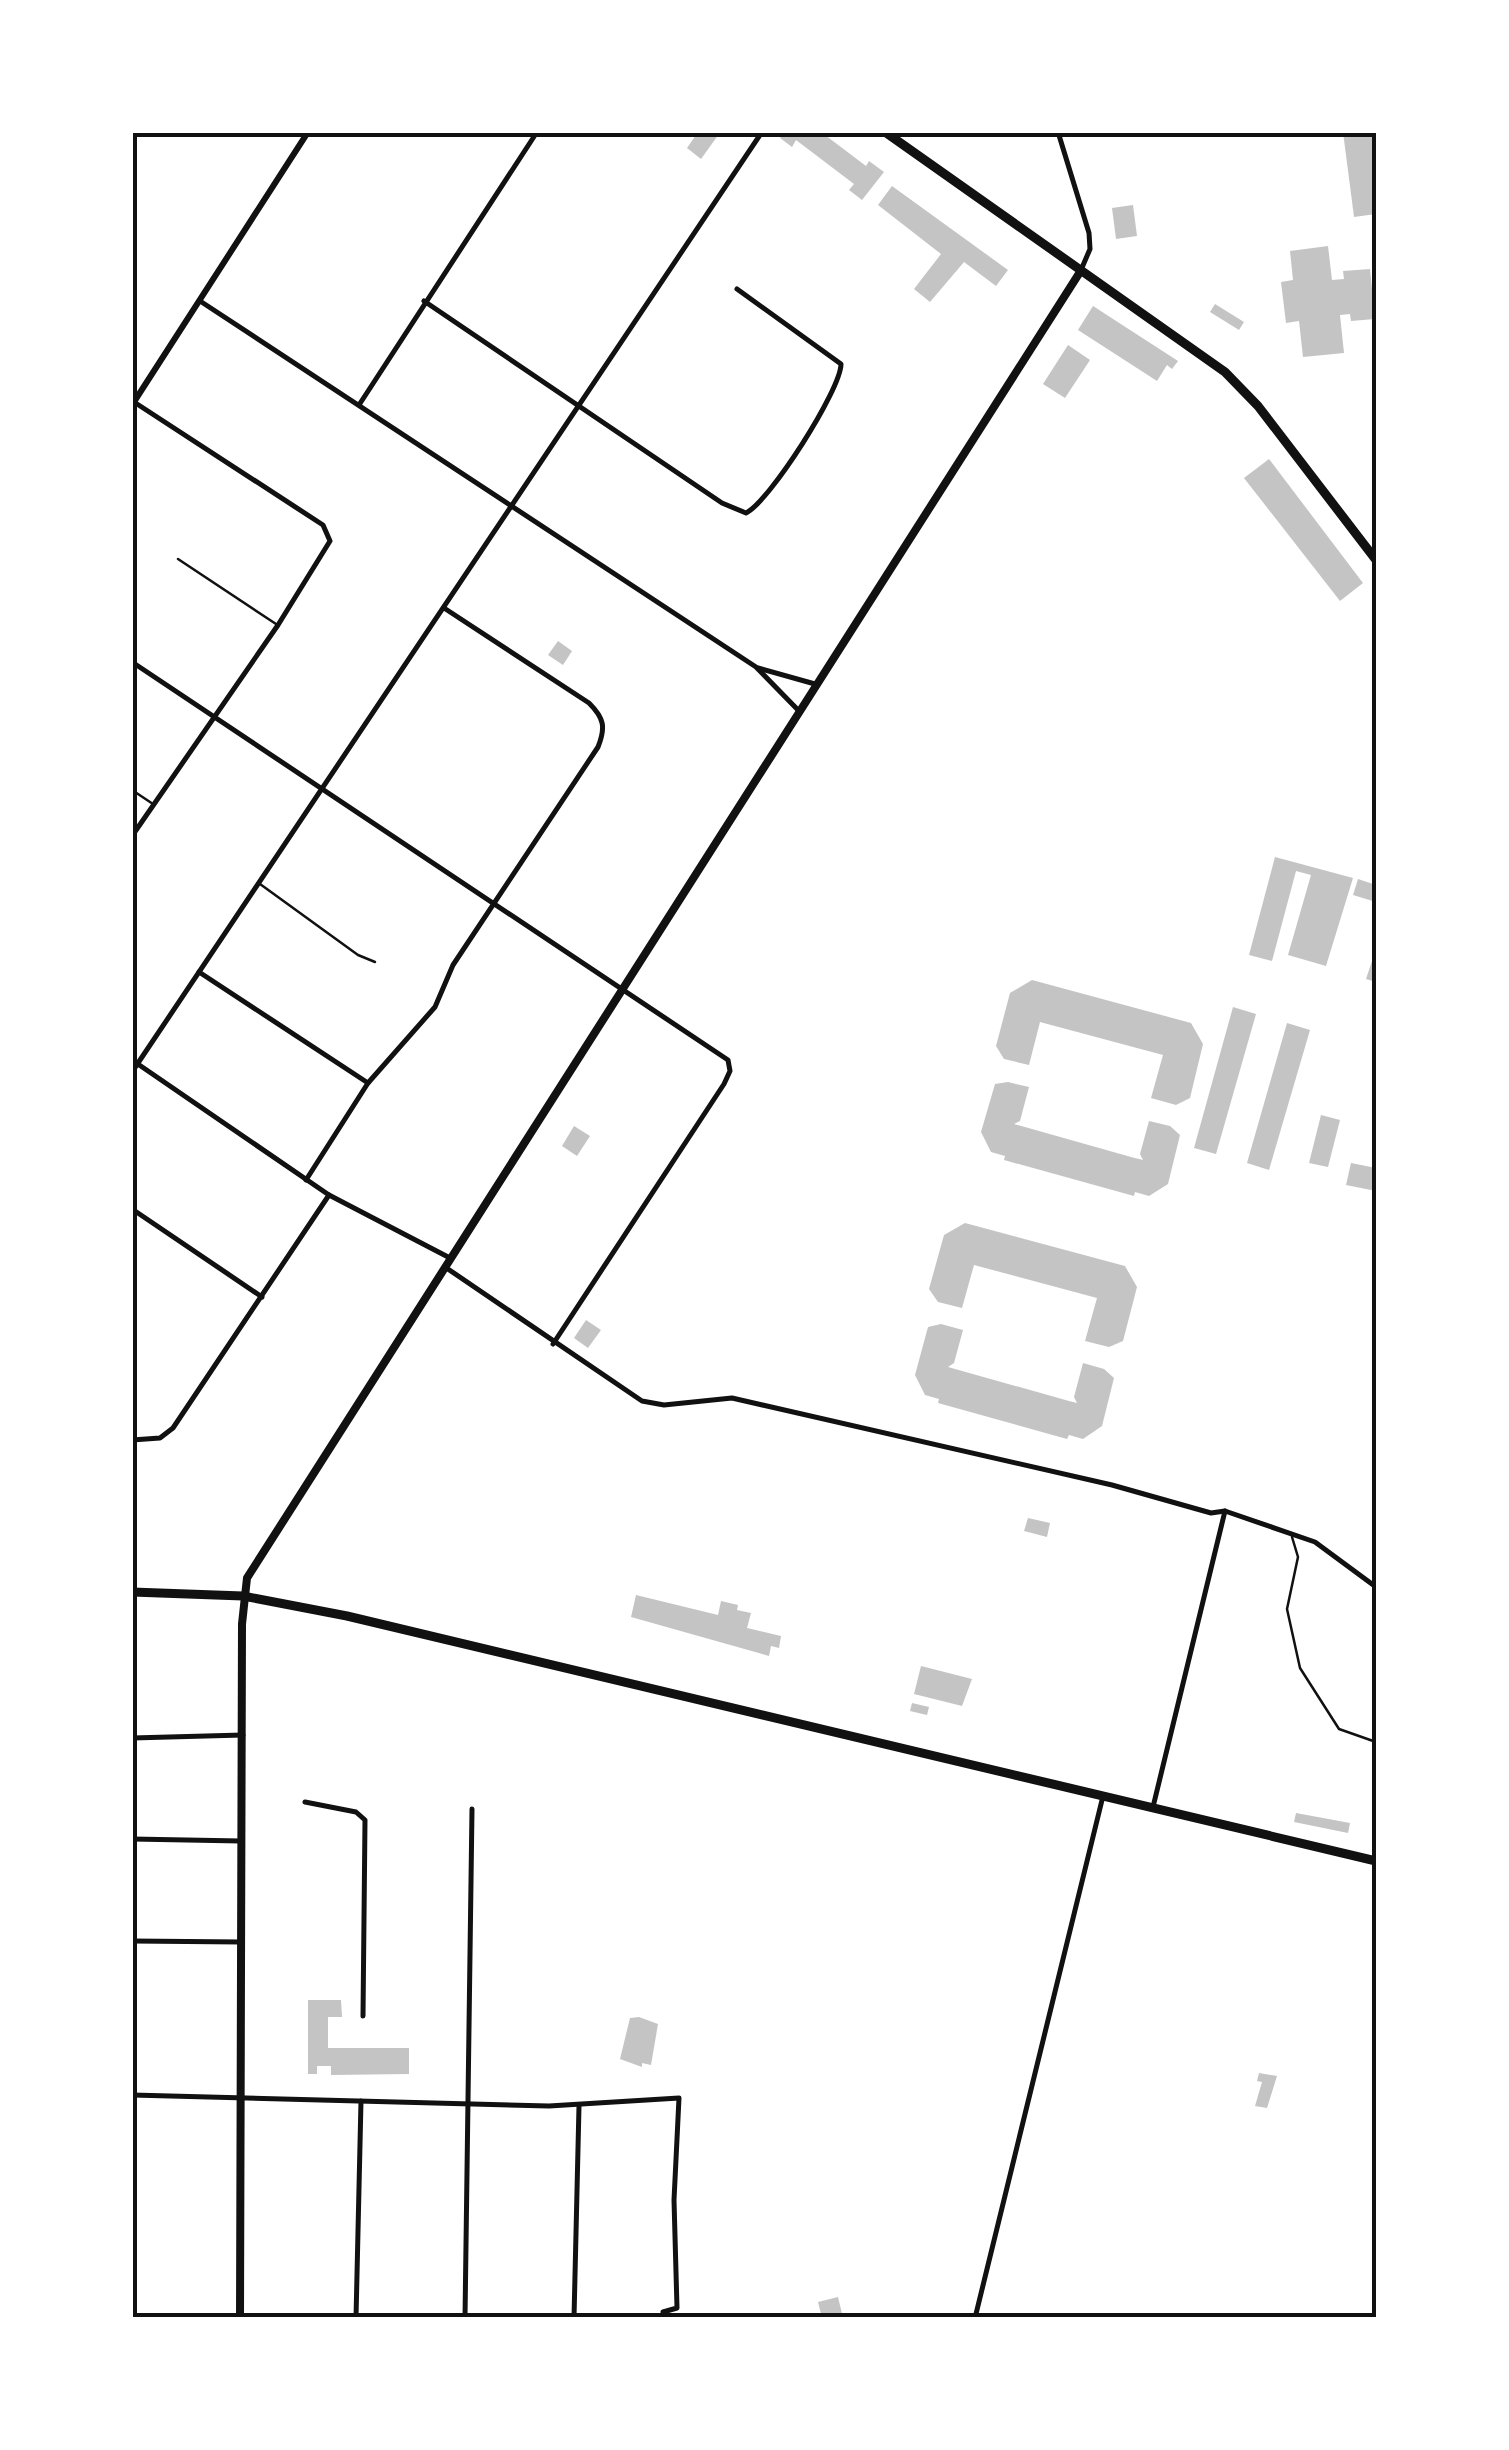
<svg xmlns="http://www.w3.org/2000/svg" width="1509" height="2450" font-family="Helvetica,sans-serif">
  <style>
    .building { fill: #c4c4c4 }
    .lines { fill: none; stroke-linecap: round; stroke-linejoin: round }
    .service { stroke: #111; stroke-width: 2.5 }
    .minor { stroke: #111; stroke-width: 5 }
    .tertiary { stroke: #111; stroke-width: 6 }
    .secondary { stroke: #111; stroke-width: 8 }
    .primary { stroke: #111; stroke-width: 9 }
    .neatline { fill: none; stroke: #111; stroke-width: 4 }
  </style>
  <rect width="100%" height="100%" fill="#fff"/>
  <g class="building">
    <polygon points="698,132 719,134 701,159 687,148"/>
    <polygon points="784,132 821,132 866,166 869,161 884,172 862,200 849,190 854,184 796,140 792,147 780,138"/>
    <polygon points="1343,132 1376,132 1376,214 1354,217"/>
    <polygon points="892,186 1008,270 996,286 964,262 930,302 914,289 941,254 878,205"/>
    <polygon points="1133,205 1137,236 1116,239 1112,208"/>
    <polygon points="1328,246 1332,280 1344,279 1343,271 1370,269 1375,319 1351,321 1350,314 1340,315 1344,353 1303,357 1299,321 1286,323 1281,282 1293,280 1290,251"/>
    <polygon points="1215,304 1244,322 1239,330 1210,312"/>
    <polygon points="1093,306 1178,361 1172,369 1167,365 1157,381 1078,330"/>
    <polygon points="1068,345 1090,360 1065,398 1043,384"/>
    <polygon points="1269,459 1363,583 1340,601 1244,478"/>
    <polygon points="558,641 572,651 563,665 548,655"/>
    <polygon points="1275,857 1353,878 1326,966 1288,955 1311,875 1296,871 1272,961 1249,955"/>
    <polygon points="1358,879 1376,885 1376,902 1353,895"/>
    <polygon points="1376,949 1376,982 1366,979"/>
    <polygon points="1032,980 1191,1023 1203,1044 1190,1098 1176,1105 1151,1098 1163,1055 1040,1022 1029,1065 1004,1059 996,1046 1010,993"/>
    <polygon points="1233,1007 1256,1014 1216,1154 1194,1148"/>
    <polygon points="1287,1023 1310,1030 1269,1170 1247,1163"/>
    <polygon points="1008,1082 1029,1087 1020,1121 1014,1124 1131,1157 1143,1160 1140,1154 1149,1121 1170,1126 1180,1135 1168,1184 1149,1196 1135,1192 1134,1196 1004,1160 1005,1156 991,1152 981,1132 995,1084"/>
    <polygon points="1321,1115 1340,1120 1328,1167 1309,1163"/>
    <polygon points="574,1126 590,1136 577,1156 562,1146"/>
    <polygon points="1351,1163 1376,1168 1376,1191 1346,1185"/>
    <polygon points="965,1223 1125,1266 1137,1287 1123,1341 1109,1347 1085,1341 1097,1298 974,1265 962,1308 938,1302 929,1289 944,1235"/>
    <polygon points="586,1320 601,1330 588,1348 574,1338"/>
    <polygon points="941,1324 963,1330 954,1363 948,1367 1069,1401 1077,1403 1074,1397 1083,1363 1104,1369 1114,1378 1102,1426 1083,1439 1069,1435 1067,1439 938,1403 939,1399 925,1395 915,1375 928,1327"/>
    <polygon points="1028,1518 1050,1523 1047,1537 1024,1531"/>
    <polygon points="636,1595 718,1615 721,1601 738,1605 737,1610 751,1613 747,1628 781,1636 779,1648 771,1646 769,1656 631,1617"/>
    <polygon points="921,1666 972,1679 962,1706 914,1694"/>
    <polygon points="912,1703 929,1707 927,1715 910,1711"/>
    <polygon points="1296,1813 1350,1823 1348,1833 1294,1822"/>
    <polygon points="308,2000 341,2000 342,2017 328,2017 328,2048 409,2048 409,2074 331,2075 331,2066 317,2066 317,2074 308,2074"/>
    <polygon points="639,2017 658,2024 651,2065 642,2063 642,2067 620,2059 630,2018"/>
    <polygon points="1259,2073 1277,2076 1267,2108 1255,2106 1262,2082 1257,2081"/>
    <polygon points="838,2297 843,2318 822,2318 818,2302"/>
  </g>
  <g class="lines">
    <g class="service">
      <polyline points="178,559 276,624"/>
      <polyline points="132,790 153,804"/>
      <polyline points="260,884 358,955 375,962"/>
      <polyline points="1292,1537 1298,1557 1287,1609 1300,1668 1339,1729 1376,1742"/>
    </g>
    <g class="minor">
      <polyline points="1058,132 1089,233 1090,249 1081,270"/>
      <polyline points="200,301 756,667 799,711"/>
      <path d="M424,301L722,503L746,513C769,502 841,390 841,364L737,289"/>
      <polyline points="359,405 537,132"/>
      <polyline points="132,662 728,1060 730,1071 724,1084 553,1344"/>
      <polyline points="758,668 815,684"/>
      <polyline points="132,836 278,625 330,541 323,525 134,402"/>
      <polyline points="199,972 368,1083"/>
      <polyline points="132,1060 329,1195 450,1258"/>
      <polyline points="132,1072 762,132"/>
      <path d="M306,1180L368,1083L435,1007L453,965L598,747C606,727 604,718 589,703L444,608"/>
      <polyline points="132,1209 262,1297"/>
      <polyline points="445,1267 642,1401 664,1405 732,1398 1112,1485 1211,1513 1225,1511 1315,1542 1376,1587"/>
      <polyline points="132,1440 160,1438 173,1428 329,1195"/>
      <polyline points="132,1738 243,1735"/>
      <polyline points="305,1802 356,1812 365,1820 363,2016"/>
      <polyline points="1153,1807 1225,1511"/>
      <polyline points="132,1839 241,1841"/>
      <polyline points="132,1941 241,1942"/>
      <polyline points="132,2095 549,2106 679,2098 674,2200 677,2308 663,2312 664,2318"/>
      <polyline points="356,2318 361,2101"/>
      <polyline points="465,2318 472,1809"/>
      <polyline points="574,2318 579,2106"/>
      <polyline points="975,2318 1103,1796"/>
    </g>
    <polyline class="tertiary" points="132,405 308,132"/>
    <polyline class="secondary" points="240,2318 242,1624 247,1578 1080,272"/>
    <g class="primary">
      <polyline points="885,132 1225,372 1258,406 1376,560"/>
      <polyline points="132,1592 243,1596 347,1616 1376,1861"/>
    </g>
  </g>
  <rect width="1509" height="2450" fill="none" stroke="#ffffff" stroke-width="270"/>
  <rect x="135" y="135" width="1239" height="2180" class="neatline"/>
</svg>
